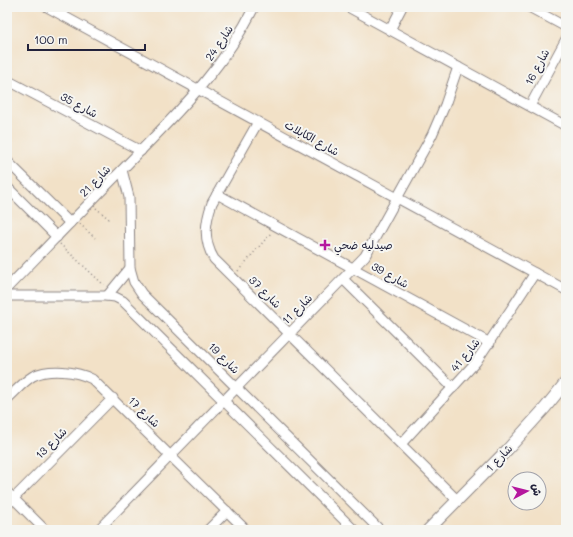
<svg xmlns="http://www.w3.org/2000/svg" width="573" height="537" font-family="Mali,'Playpen Sans Arabic',sans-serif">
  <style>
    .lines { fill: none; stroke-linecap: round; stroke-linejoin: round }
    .minor-casing { stroke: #8a8281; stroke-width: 11 }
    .tertiary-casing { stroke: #8a8281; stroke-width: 13 }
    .path { stroke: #8a8281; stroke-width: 1.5; stroke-dasharray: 1 3; stroke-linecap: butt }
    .minor { stroke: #fff; stroke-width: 9 }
    .tertiary { stroke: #fff; stroke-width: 11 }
    .poi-dot { fill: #b5179e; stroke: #f6f6f2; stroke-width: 1.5 }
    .labels { text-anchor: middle; stroke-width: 4; stroke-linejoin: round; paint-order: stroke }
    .street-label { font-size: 11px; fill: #22223b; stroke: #f6f6f2 }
    .poi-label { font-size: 11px; fill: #22223b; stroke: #f6f6f2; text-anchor: start }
  </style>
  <rect width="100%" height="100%" fill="#f6f6f2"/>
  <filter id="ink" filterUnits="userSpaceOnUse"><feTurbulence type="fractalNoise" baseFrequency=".025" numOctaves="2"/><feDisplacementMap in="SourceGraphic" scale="8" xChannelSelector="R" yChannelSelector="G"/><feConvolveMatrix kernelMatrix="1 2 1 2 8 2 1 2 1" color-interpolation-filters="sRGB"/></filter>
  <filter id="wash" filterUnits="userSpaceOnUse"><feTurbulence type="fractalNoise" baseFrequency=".012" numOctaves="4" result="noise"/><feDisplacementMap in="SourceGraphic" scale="16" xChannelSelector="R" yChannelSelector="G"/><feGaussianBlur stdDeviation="0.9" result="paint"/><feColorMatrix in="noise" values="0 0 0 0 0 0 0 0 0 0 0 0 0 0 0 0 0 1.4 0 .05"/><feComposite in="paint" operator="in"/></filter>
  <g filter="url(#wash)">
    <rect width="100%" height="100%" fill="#f2e1c7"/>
  </g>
  <g filter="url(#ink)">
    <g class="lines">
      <g class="minor-casing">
        <g id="minor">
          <polyline points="47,7 566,290"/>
          <polyline points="348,7 566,126"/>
          <polyline points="529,7 566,27"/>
          <polyline points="390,30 402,7"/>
          <polyline points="7,80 141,151"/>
          <polyline points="530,106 566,39"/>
          <path d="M258,122L212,203C205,223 203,240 214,259L457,500"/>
          <polyline points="7,161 70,223"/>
          <polyline points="122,170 129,197 130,268 134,282 142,294 380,530"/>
          <polyline points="7,187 57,237"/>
          <polyline points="217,194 490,343"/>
          <polyline points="343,279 453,388"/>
          <path d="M7,288C45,249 83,209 121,171C170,120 223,71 254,7"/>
          <polyline points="7,296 107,296 115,297 123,301 354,530"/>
          <polyline points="107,296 130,268"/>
          <path d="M7,399C15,392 23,382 33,376C49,368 77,371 92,379L246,530"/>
          <polyline points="401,444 476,362 535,273"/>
          <polyline points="7,492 45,530"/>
          <polyline points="7,505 113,398"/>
          <polyline points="98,530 365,256 432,135 445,105 458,67"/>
          <polyline points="208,530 227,511"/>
        </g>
      </g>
      <g class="tertiary-casing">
        <polyline id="tertiary" points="428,530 508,449 545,408 566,382"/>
      </g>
      <g class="path">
        <polyline points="96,208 109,219"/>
        <polyline points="80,224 95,238"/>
        <polyline points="60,244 104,285"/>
        <polyline points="238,271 271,233"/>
      </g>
      <use href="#minor" class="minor"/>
      <use href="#tertiary" class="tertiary"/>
    </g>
  </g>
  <path class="poi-dot" d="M323 239h4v4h4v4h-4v4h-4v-4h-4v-4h4z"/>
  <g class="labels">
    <g class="street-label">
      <text transform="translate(219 43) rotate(-56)" y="4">شارع 24</text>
      <text transform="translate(537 67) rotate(-62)" y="4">شارع 16</text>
      <text transform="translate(79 105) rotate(28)" y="4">شارع 35</text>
      <text transform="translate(312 138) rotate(29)" y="4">شارع الكابلات</text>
      <text transform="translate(95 181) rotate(-46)" y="4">شارع 21</text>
      <text transform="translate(390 275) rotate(29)" y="4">شارع 39</text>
      <text transform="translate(265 292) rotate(45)" y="4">شارع 37</text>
      <text transform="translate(297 309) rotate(-45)" y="4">شارع 11</text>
      <text transform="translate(465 355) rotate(-51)" y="4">شارع 41</text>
      <text transform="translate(224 358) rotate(45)" y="4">شارع 19</text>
      <text transform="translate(144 412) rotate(44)" y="4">شارع 17</text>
      <text transform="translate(51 443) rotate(-45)" y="4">شارع 13</text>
      <text transform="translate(499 458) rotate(-46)" y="4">شارع 1</text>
    </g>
    <g class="poi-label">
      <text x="334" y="249">صيدليه ضحي</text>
    </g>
  </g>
  <rect width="573" height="537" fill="none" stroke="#f6f6f2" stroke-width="24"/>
  <g transform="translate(527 491) rotate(83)"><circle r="19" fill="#f6f6f2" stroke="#a1a1a9"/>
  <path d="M0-3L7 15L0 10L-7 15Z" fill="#b5179e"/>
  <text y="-6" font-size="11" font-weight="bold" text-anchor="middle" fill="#22223b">ش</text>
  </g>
  <path d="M28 44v6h117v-6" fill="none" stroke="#22223b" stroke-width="2"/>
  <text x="34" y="44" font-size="12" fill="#22223b" stroke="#f6f6f2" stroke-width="3" paint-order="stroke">100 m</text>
</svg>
